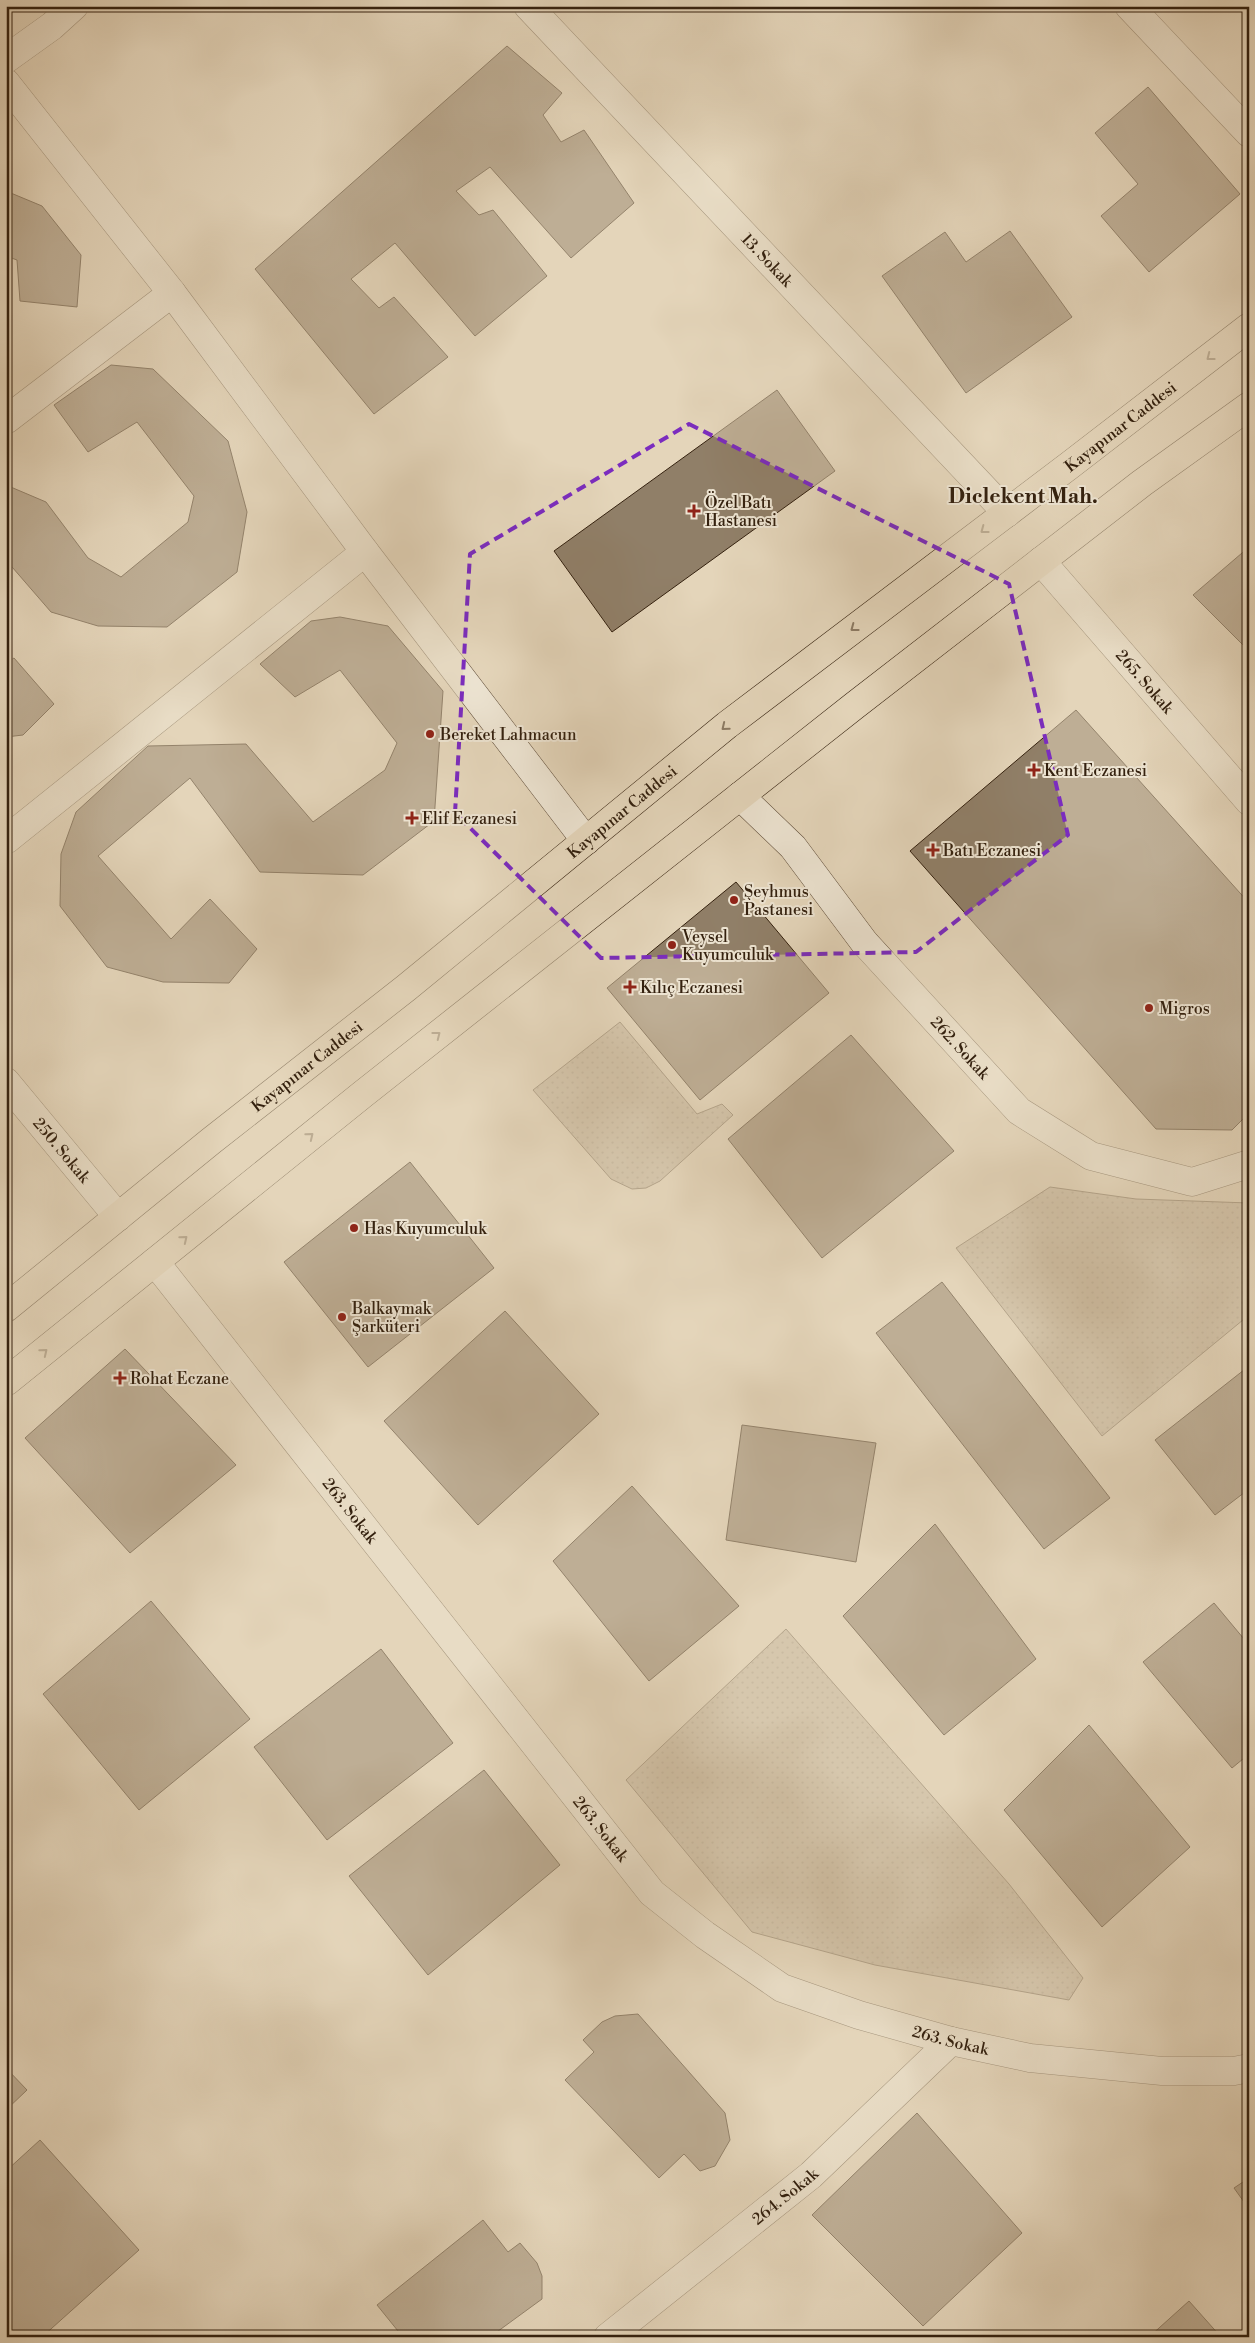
<svg xmlns="http://www.w3.org/2000/svg" width="1255" height="2343" font-family="'Libre Bodoni',serif">
  <style>
    .grass { fill: url(#grass-dots); stroke: #7d6c56 }
    .building { fill: #907f68; stroke: #34210f }
    .lines { fill: none; stroke-linecap: round; stroke-linejoin: round }
    .minor-casing { stroke: #604e3a; stroke-width: 29 }
    .major-casing { stroke: #34210f; stroke-width: 29 }
    .minor { stroke: #ede4d2; stroke-width: 28 }
    .major { stroke: #e4d5ba; stroke-width: 28 }
    .oneway { stroke: #8c7b64 }
    .marked { fill: none; stroke: #7b2cbf; stroke-width: 4; stroke-dasharray: 10 6; stroke-linejoin: round }
    .poi-dot { fill: #8f2418; stroke: #ede4d2; stroke-width: 2 }
    .labels { text-anchor: middle; stroke-width: 4; stroke-linejoin: round; paint-order: stroke }
    .street-label { font-size: 16px; fill: #34210f; stroke: #ede4d2 }
    .poi-label { font-size: 16px; fill: #34210f; stroke: #ede4d2; text-anchor: start }
    .district-label { font-size: 21px; font-weight: bold; fill: #34210f; stroke: #ede4d2 }
  </style>
  <defs>
    <pattern id="grass-dots" width="8" height="8" patternUnits="userSpaceOnUse" patternTransform="scale(1.25)"><rect width="8" height="8" fill="#c6b69d"/><path d="M2 2h.1M6 6h.1" fill="none" stroke="#ab9c86" stroke-width="1.8" stroke-linecap="round"/></pattern>
  </defs>
  <rect width="100%" height="100%" fill="#e4d5ba"/>
  <filter id="stains"><feTurbulence type="fractalNoise" baseFrequency=".004" numOctaves="4"/><feColorMatrix values="0 0 0 0 .2 0 0 0 0 .09 0 0 0 0 .02 0 0 0 .5 -.17"/></filter>
  <radialGradient id="worn" r=".72"><stop offset=".6" stop-color="#630" stop-opacity="0"/><stop offset="1" stop-color="#630" stop-opacity=".3"/></radialGradient>
  <g class="grass">
    <polygon points="620,1022 697,1114 722,1104 733,1115 660,1181 646,1188 632,1189 611,1179 533,1090"/>
    <polygon points="1050,1187 1136,1199 1249,1203 1249,1315 1102,1436 956,1248"/>
    <polygon points="786,1629 1009,1884 1083,1978 1069,2000 875,1965 752,1932 626,1780"/>
  </g>
  <g class="building">
    <polygon points="507,46 562,93 543,115 561,142 584,130 634,203 571,258 490,167 456,191 479,215 493,210 547,276 475,336 395,243 351,279 379,308 394,297 448,357 374,414 255,269"/>
    <polygon points="1148,87 1240,194 1149,272 1101,216 1138,184 1095,133"/>
    <polygon points="6,191 42,206 81,255 77,307 20,301 17,260 6,256"/>
    <polygon points="1010,231 1072,317 966,393 882,276 945,232 966,262"/>
    <polygon points="111,365 153,369 228,441 247,512 237,572 167,627 98,626 51,612 6,560 6,485 46,502 88,558 121,577 188,522 194,496 137,422 88,452 54,405"/>
    <polygon points="777,390 835,471 612,632 554,551"/>
    <polygon points="1249,547 1249,651 1193,595"/>
    <polygon points="340,617 388,626 443,691 434,821 363,875 260,872 190,778 98,856 171,939 210,899 257,949 229,983 163,982 107,967 60,906 61,854 76,812 148,746 246,744 313,822 385,770 397,743 340,670 295,697 260,664 311,621"/>
    <polygon points="14,658 54,704 23,735 6,737 6,663"/>
    <polygon points="1076,710 1249,903 1249,1113 1232,1130 1156,1129 910,851"/>
    <polygon points="736,882 829,993 700,1100 607,988"/>
    <polygon points="851,1035 954,1151 822,1258 728,1139"/>
    <polygon points="410,1162 494,1268 368,1367 284,1262"/>
    <polygon points="942,1282 1110,1498 1044,1549 876,1333"/>
    <polygon points="505,1311 599,1414 478,1525 384,1421"/>
    <polygon points="125,1349 236,1465 130,1553 25,1438"/>
    <polygon points="1249,1366 1249,1489 1215,1515 1155,1440"/>
    <polygon points="742,1425 876,1443 856,1562 726,1540"/>
    <polygon points="632,1486 739,1606 649,1681 553,1561"/>
    <polygon points="935,1524 1036,1659 944,1735 843,1616"/>
    <polygon points="151,1601 250,1719 139,1810 43,1694"/>
    <polygon points="1214,1603 1249,1645 1249,1754 1232,1768 1143,1662"/>
    <polygon points="381,1649 453,1743 327,1840 254,1747"/>
    <polygon points="1089,1725 1190,1847 1102,1927 1004,1810"/>
    <polygon points="484,1770 560,1865 428,1975 349,1876"/>
    <polygon points="638,2014 725,2113 730,2140 715,2166 700,2171 684,2154 659,2178 565,2080 594,2052 583,2040 602,2022 615,2016"/>
    <polygon points="6,2068 27,2090 6,2110"/>
    <polygon points="917,2113 1022,2233 923,2326 812,2215"/>
    <polygon points="40,2140 139,2250 42,2337 6,2337 6,2171"/>
    <polygon points="1249,2178 1249,2209 1234,2188"/>
    <polygon points="483,2220 508,2252 520,2243 537,2263 542,2276 542,2299 490,2337 390,2337 398,2331 377,2305"/>
    <polygon points="1189,2301 1221,2337 1149,2337"/>
  </g>
  <g class="lines">
    <g class="minor-casing">
      <g id="minor">
        <path id="s1" d="M528,6L1007,513"/>
        <polyline points="1129,6 1249,133"/>
        <polyline points="6,59 52,26 74,6"/>
        <polyline points="6,83 172,293 365,552 586,841"/>
        <polyline points="6,420 172,293"/>
        <path id="s2" d="M1041,561L1249,801"/>
        <path id="s3" d="M740,796L793,847L864,942L1019,1111L1091,1156L1192,1182L1249,1164"/>
        <polyline points="6,840 365,552"/>
        <path id="s4" d="M6,1082L118,1217"/>
        <path id="s5" d="M155,1262L652,1893L705,1935L782,1988L859,2015L951,2041L1030,2058L1162,2071H1234L1249,2068"/>
        <path id="s6" d="M608,2337L811,2175L951,2041"/>
      </g>
    </g>
    <g class="major-casing">
      <g id="major">
        <path id="s7" d="M6,1308L211,1141L406,988L727,725L1070,465L1249,327"/>
        <polyline points="6,1382 363,1094 854,706 1142,483 1249,406"/>
      </g>
    </g>
    <use href="#minor" class="minor"/>
    <use href="#major" class="major"/>
  </g>
  <defs><path id="oneway-chevron" d="M-2-3.5L2.5 0L-2 3.5" fill="none" stroke-width="1.6" stroke-linecap="round" stroke-linejoin="round" transform="scale(1.25)"/></defs>
  <g class="oneway">
    <use href="#oneway-chevron" transform="translate(1210 357) rotate(142)"/>
    <use href="#oneway-chevron" transform="translate(984 530) rotate(143)"/>
    <use href="#oneway-chevron" transform="translate(854 628) rotate(143)"/>
    <use href="#oneway-chevron" transform="translate(725 727) rotate(141)"/>
    <use href="#oneway-chevron" transform="translate(437 1035) rotate(-38)"/>
    <use href="#oneway-chevron" transform="translate(310 1136) rotate(-39)"/>
    <use href="#oneway-chevron" transform="translate(184 1239) rotate(-39)"/>
    <use href="#oneway-chevron" transform="translate(44 1352) rotate(-39)"/>
  </g>
  <path d="M0 0H1255V2343H0ZM689,424L1009,584L1068,835L916,952L601,958L455,813L470,554Z" fill="#e4d5ba" fill-opacity=".55" fill-rule="evenodd"/>
  <path class="marked" d="M689,424L1009,584L1068,835L916,952L601,958L455,813L470,554Z"/>
  <g class="poi-dot">
    <path d="M691.5 503.5h5v5h5v5h-5v5h-5v-5h-5v-5h5z"/>
    <circle cx="430" cy="734" r="5"/>
    <path d="M1031.5 762.5h5v5h5v5h-5v5h-5v-5h-5v-5h5z"/>
    <path d="M409.5 810.5h5v5h5v5h-5v5h-5v-5h-5v-5h5z"/>
    <path d="M930.5 842.5h5v5h5v5h-5v5h-5v-5h-5v-5h5z"/>
    <circle cx="734" cy="900" r="5"/>
    <circle cx="672" cy="945" r="5"/>
    <path d="M627.5 979.5h5v5h5v5h-5v5h-5v-5h-5v-5h5z"/>
    <circle cx="1149" cy="1008" r="5"/>
    <circle cx="354" cy="1228" r="5"/>
    <circle cx="342" cy="1317" r="5"/>
    <path d="M117.5 1370.5h5v5h5v5h-5v5h-5v-5h-5v-5h5z"/>
  </g>
  <g class="labels">
    <g class="street-label">
      <text dy="6" stroke="none"><textPath href="#s1" startOffset="349">13. Sokak</textPath></text>
      <text dy="6" stroke="none"><textPath href="#s7" startOffset="1421">Kayapınar Caddesi</textPath></text>
      <text dy="6" stroke="none"><textPath href="#s2" startOffset="159">265. Sokak</textPath></text>
      <text dy="6" stroke="none"><textPath href="#s7" startOffset="791">Kayapınar Caddesi</textPath></text>
      <text dy="6" stroke="none"><textPath href="#s3" startOffset="335">262. Sokak</textPath></text>
      <text dy="6" stroke="none"><textPath href="#s7" startOffset="386">Kayapınar Caddesi</textPath></text>
      <text dy="6" stroke="none"><textPath href="#s4" startOffset="88">250. Sokak</textPath></text>
      <text dy="6" stroke="none"><textPath href="#s5" startOffset="316">263. Sokak</textPath></text>
      <text dy="6" stroke="none"><textPath href="#s5" startOffset="721">263. Sokak</textPath></text>
      <text dy="6" stroke="none"><textPath href="#s5" startOffset="1141">263. Sokak</textPath></text>
      <text dy="6" stroke="none"><textPath href="#s6" startOffset="226">264. Sokak</textPath></text>
    </g>
    <g class="poi-label">
      <text x="705" y="508">Özel Batı<tspan x="705" dy="18">Hastanesi</tspan></text>
      <text x="440" y="740">Bereket Lahmacun</text>
      <text x="1044" y="776">Kent Eczanesi</text>
      <text x="422" y="824">Elif Eczanesi</text>
      <text x="943" y="856">Batı Eczanesi</text>
      <text x="744" y="897">Şeyhmus<tspan x="744" dy="18">Pastanesi</tspan></text>
      <text x="682" y="942">Veysel<tspan x="682" dy="18">Kuyumculuk</tspan></text>
      <text x="640" y="993">Kılıç Eczanesi</text>
      <text x="1159" y="1014">Migros</text>
      <text x="364" y="1234">Has Kuyumculuk</text>
      <text x="352" y="1314">Balkaymak<tspan x="352" dy="18">Şarküteri</tspan></text>
      <text x="130" y="1384">Rohat Eczane</text>
    </g>
    <g class="district-label">
      <text x="1023" y="503">Diclekent Mah.</text>
    </g>
  </g>
  <rect width="1255" height="2343" fill="none" stroke="#e4d5ba" stroke-width="25"/>
  <rect x="8" y="8" width="1240" height="2328" fill="none" stroke="#34210f" stroke-width="2.5"/>
  <rect x="12" y="12" width="1230" height="2318" fill="none" stroke="#34210f"/>
  <rect width="100%" height="100%" filter="url(#stains)"/>
  <rect width="100%" height="100%" fill="url(#worn)"/>
</svg>
